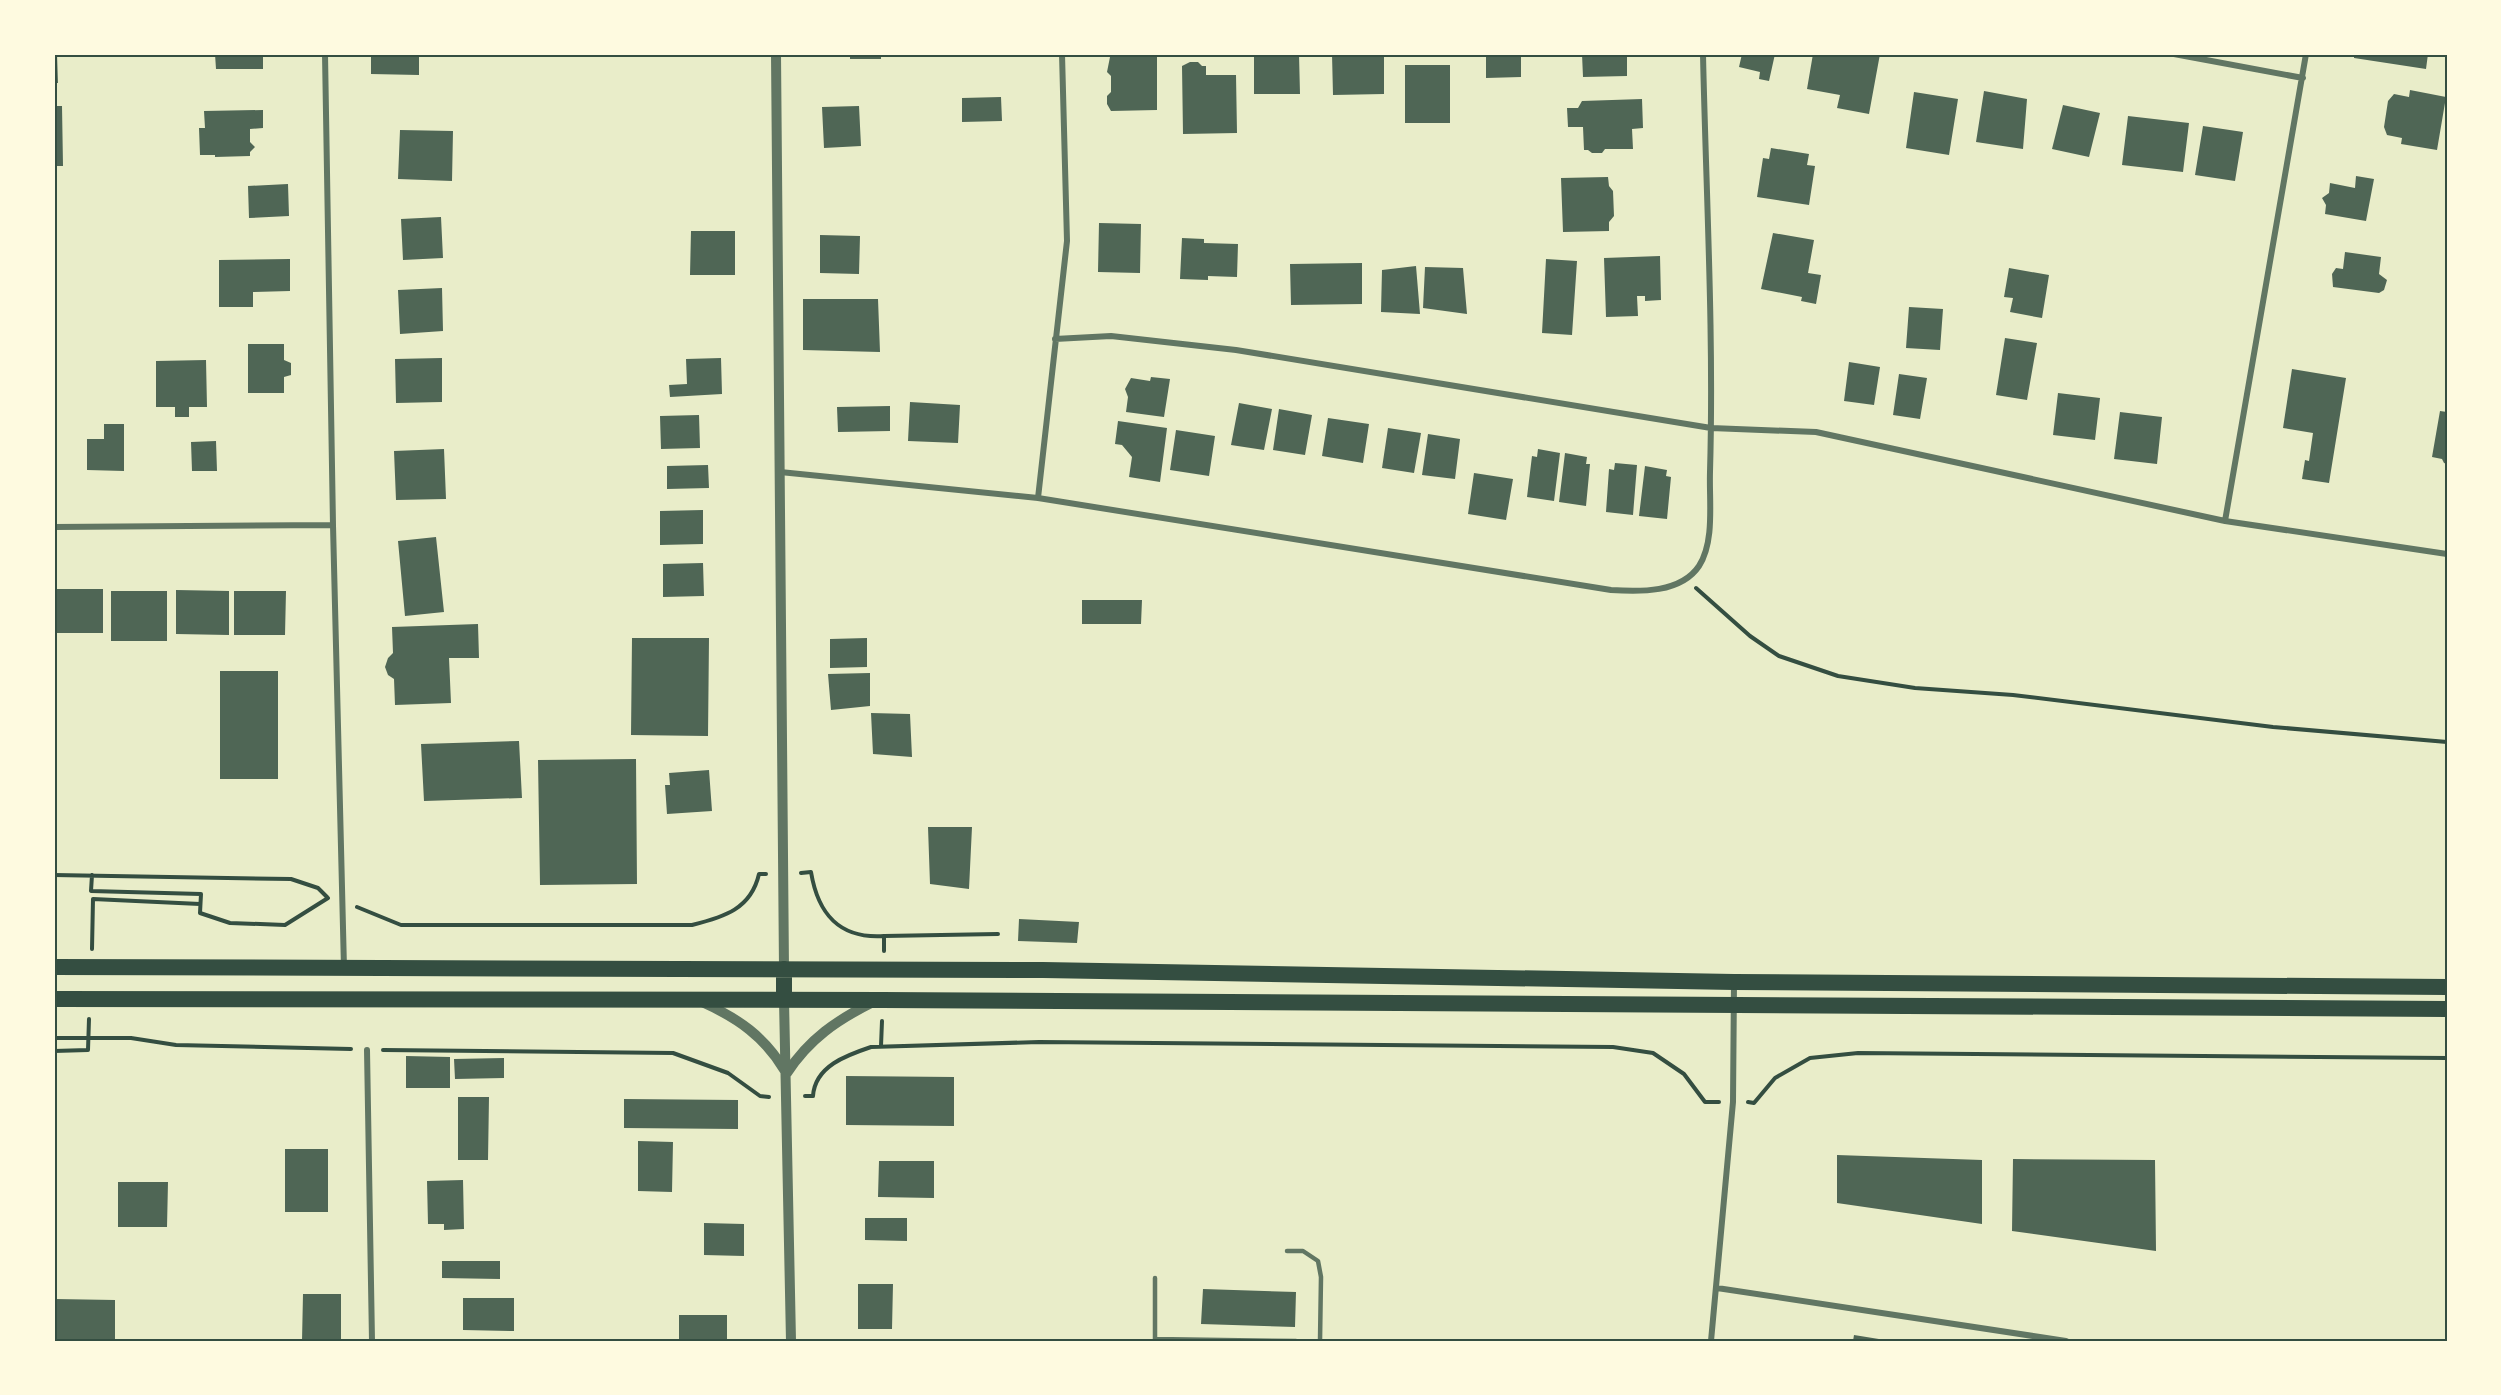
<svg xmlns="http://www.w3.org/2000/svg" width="2501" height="1395" font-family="'Roboto Condensed',sans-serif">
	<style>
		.building { fill: #4f6655 }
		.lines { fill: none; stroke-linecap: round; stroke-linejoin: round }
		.path { stroke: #344e41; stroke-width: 4 }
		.service { stroke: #617663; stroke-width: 4.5 }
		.minor { stroke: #617663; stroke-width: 6 }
		.tertiary { stroke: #617663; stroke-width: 10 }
		.trunk { stroke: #344e41; stroke-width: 16 }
		.neatline { fill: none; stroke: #344e41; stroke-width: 2 }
	</style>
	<rect width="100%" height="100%" fill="#e9edc9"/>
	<path class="building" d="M 54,54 L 57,54 L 58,83 L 54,83 Z
		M 215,54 L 263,54 L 263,69 L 216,69 Z
		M 371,54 L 419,54 L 419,75 L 371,74 Z
		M 850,54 L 881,54 L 881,59 L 850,59 Z
		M 1139,54 L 1157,54 L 1157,110 L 1111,111 L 1107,104 L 1107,96 L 1111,92 L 1111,76 L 1107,72 L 1110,57 L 1139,56 Z
		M 1254,54 L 1299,54 L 1300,94 L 1254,94 Z
		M 1332,54 L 1384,54 L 1384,94 L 1333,95 Z
		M 1486,54 L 1521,54 L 1521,77 L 1486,78 Z
		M 1582,54 L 1627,54 L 1627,76 L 1583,77 Z
		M 1742,54 L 1775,54 L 1769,81 L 1759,79 L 1760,72 L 1739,67 Z
		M 1813,54 L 1880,54 L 1869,114 L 1837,108 L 1840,95 L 1807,89 Z
		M 2354,54 L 2428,54 L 2426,69 L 2354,58 Z
		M 1190,62 L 1198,62 L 1202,66 L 1206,66 L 1206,75 L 1236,75 L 1237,133 L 1183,134 L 1182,66 Z
		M 1405,65 L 1450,65 L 1450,123 L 1405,123 Z
		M 2410,90 L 2446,97 L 2437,150 L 2401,144 L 2402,138 L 2387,135 L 2384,127 L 2388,101 L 2394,94 L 2409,97 Z
		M 1984,91 L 2027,99 L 2023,149 L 1976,142 Z
		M 1914,92 L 1958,99 L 1949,155 L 1906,148 Z
		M 1001,97 L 1002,121 L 962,122 L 962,98 Z
		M 1642,99 L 1643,128 L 1632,129 L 1633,149 L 1605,149 L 1602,153 L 1592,153 L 1588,150 L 1584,150 L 1583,127 L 1568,127 L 1567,108 L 1578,108 L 1582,101 Z
		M 2063,105 L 2100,113 L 2089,157 L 2052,149 Z
		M 54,106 L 62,106 L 63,166 L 54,166 Z
		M 859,106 L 861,146 L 824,148 L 822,107 Z
		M 263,110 L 263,128 L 250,129 L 250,142 L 255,147 L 250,152 L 250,156 L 215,157 L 215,155 L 200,155 L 199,128 L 205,128 L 204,111 Z
		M 2128,116 L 2189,123 L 2183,172 L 2122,165 Z
		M 2203,126 L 2243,132 L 2235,181 L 2195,175 Z
		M 400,130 L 453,131 L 452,181 L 398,179 Z
		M 1771,148 L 1809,154 L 1807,165 L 1815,166 L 1809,205 L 1757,197 L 1763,158 L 1769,159 Z
		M 2356,176 L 2374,179 L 2366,221 L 2325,214 L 2326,205 L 2322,198 L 2329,193 L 2330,183 L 2355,188 Z
		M 1608,177 L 1609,186 L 1613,191 L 1614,216 L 1609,222 L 1609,231 L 1563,232 L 1561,178 Z
		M 288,184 L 289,216 L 249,218 L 248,186 Z
		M 441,217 L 443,258 L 403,260 L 401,219 Z
		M 1099,223 L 1141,224 L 1140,273 L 1098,272 Z
		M 691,231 L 735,231 L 735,275 L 690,275 Z
		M 1773,233 L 1814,240 L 1808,273 L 1821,275 L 1816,304 L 1801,301 L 1802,297 L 1761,289 Z
		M 820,235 L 860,236 L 859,274 L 820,273 Z
		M 1182,238 L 1204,239 L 1204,243 L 1238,244 L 1237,277 L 1208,276 L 1208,280 L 1180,279 Z
		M 2345,252 L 2381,257 L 2379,274 L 2387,280 L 2384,290 L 2379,293 L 2333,287 L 2332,274 L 2336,268 L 2343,269 Z
		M 1660,256 L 1661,300 L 1645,301 L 1645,296 L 1637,296 L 1638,316 L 1606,317 L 1604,258 Z
		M 290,259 L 290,291 L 253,292 L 253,307 L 219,307 L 219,260 Z
		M 1546,259 L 1577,261 L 1572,335 L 1542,333 Z
		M 1362,263 L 1362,304 L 1291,305 L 1290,264 Z
		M 1416,266 L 1420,314 L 1381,312 L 1382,270 Z
		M 1425,267 L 1463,268 L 1467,314 L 1423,308 Z
		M 2009,268 L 2049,275 L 2042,318 L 2010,312 L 2013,298 L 2004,297 Z
		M 442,288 L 443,331 L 400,334 L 398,290 Z
		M 803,299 L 878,299 L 880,352 L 803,350 Z
		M 1909,307 L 1943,309 L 1940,350 L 1906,348 Z
		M 2005,338 L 2037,343 L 2027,400 L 1996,395 Z
		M 248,344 L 284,344 L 284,360 L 291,363 L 291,375 L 284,377 L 284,393 L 248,393 Z
		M 442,358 L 442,402 L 396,403 L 395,359 Z
		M 721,358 L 722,394 L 670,397 L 669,385 L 687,384 L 686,359 Z
		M 206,360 L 207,407 L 189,407 L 189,417 L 175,417 L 175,407 L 156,407 L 156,361 Z
		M 1849,362 L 1880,367 L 1874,405 L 1844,401 Z
		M 2292,369 L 2346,378 L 2329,483 L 2302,479 L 2305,460 L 2309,461 L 2313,433 L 2283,428 Z
		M 1899,374 L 1927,378 L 1920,419 L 1893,415 Z
		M 1151,377 L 1170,379 L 1164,417 L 1126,412 L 1128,397 L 1125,389 L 1131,378 L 1150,381 Z
		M 2058,393 L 2100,398 L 2095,440 L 2053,435 Z
		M 910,402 L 960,405 L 958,443 L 908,441 Z
		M 1239,403 L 1272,409 L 1264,450 L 1231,445 Z
		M 890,406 L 890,431 L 838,432 L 837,407 Z
		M 1279,409 L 1312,415 L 1305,455 L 1273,450 Z
		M 2440,411 L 2447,412 L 2447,464 L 2444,463 L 2442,459 L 2432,457 Z
		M 2120,412 L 2162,417 L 2157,464 L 2114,459 Z
		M 699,415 L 700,448 L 661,449 L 660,416 Z
		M 1328,418 L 1369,424 L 1363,463 L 1322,456 Z
		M 1118,421 L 1167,428 L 1160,482 L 1129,477 L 1132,457 L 1122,445 L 1115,444 Z
		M 104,424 L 124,424 L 124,471 L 87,470 L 87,439 L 104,439 Z
		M 1388,428 L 1421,433 L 1414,473 L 1382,468 Z
		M 1176,430 L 1215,436 L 1209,476 L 1170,470 Z
		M 1428,434 L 1460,439 L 1455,479 L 1422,475 Z
		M 216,441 L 217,471 L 192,471 L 191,442 Z
		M 444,449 L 446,499 L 396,500 L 394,451 Z
		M 1538,449 L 1560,453 L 1554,501 L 1527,497 L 1532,456 L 1537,457 Z
		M 1565,453 L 1587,457 L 1586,464 L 1590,464 L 1586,506 L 1559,502 Z
		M 1615,463 L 1637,465 L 1633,515 L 1606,512 L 1609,469 L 1614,470 Z
		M 708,465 L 709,488 L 667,489 L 667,466 Z
		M 1645,466 L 1667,470 L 1666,476 L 1671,477 L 1667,519 L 1639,516 Z
		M 1474,473 L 1513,479 L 1506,520 L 1468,514 Z
		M 703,510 L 703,544 L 660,545 L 660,511 Z
		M 436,537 L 444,612 L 405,616 L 398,541 Z
		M 703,563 L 704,596 L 663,597 L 663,564 Z
		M 54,589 L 103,589 L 103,633 L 54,633 Z
		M 176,590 L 229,591 L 229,635 L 176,634 Z
		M 111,591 L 167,591 L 167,641 L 111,641 Z
		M 234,591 L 286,591 L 285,635 L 234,635 Z
		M 1082,600 L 1142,600 L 1141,624 L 1082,624 Z
		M 478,624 L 479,658 L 449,658 L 451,703 L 395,705 L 394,679 L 388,675 L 385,667 L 388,658 L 393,653 L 392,627 Z
		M 632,638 L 709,638 L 708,736 L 631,735 Z
		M 867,638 L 867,667 L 830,668 L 830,639 Z
		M 220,671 L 278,671 L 278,779 L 220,779 Z
		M 870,673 L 870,706 L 831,710 L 828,674 Z
		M 871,713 L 910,714 L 912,757 L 873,754 Z
		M 519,741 L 522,798 L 424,801 L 421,744 Z
		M 636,759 L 637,884 L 540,885 L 538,760 Z
		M 709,770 L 712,811 L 667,814 L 665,785 L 670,785 L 669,773 Z
		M 928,827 L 972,827 L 969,889 L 930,884 Z
		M 1019,919 L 1079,922 L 1077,943 L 1018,941 Z
		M 406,1056 L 450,1057 L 450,1088 L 406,1088 Z
		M 504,1058 L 504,1078 L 455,1079 L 454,1059 Z
		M 846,1076 L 954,1077 L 954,1126 L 846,1125 Z
		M 458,1097 L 489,1097 L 488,1160 L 458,1160 Z
		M 624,1099 L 738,1100 L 738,1129 L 624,1128 Z
		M 638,1141 L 673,1142 L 672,1192 L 638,1191 Z
		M 285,1149 L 328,1149 L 328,1212 L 285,1212 Z
		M 1837,1155 L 1982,1160 L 1982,1224 L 1837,1203 Z
		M 2013,1159 L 2155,1160 L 2156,1251 L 2012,1231 Z
		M 879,1161 L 934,1161 L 934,1198 L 878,1197 Z
		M 463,1180 L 464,1229 L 444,1230 L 444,1224 L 428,1224 L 427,1181 Z
		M 118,1182 L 168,1182 L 167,1227 L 118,1227 Z
		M 865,1218 L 907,1218 L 907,1241 L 865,1240 Z
		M 704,1223 L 744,1224 L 744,1256 L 704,1255 Z
		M 442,1261 L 500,1261 L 500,1279 L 442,1278 Z
		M 858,1284 L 893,1284 L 892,1329 L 858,1329 Z
		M 1203,1289 L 1296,1292 L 1295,1327 L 1201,1324 Z
		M 303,1294 L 341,1294 L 341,1341 L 302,1341 Z
		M 463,1298 L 514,1298 L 514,1331 L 463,1330 Z
		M 55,1299 L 115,1300 L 115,1341 L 54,1341 Z
		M 679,1315 L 727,1315 L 727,1341 L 679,1341 Z
		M 1854,1335 L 1885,1340 L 1885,1341 L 1853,1341 Z"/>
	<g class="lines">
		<path class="path" d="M 1696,588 L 1750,636 L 1779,656 L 1838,676 L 1915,688 L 2013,695 L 2273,727 L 2447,742
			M 801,873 L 811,872 C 818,914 839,939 884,936
			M 54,875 L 291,879 L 318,888 L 327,897
			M 92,875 L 91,891 L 201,894 L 200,913 L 230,923 L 285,925 L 328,898
			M 357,907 L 401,925 L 692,925 C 724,917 751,909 759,874 L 766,874
			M 92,949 L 93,899 L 200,904
			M 884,951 L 884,936 L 998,934
			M 54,1038 L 131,1038 L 176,1045 L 351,1049
			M 881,1046 L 882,1021
			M 383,1050 L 673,1053 L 728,1073 L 760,1096 L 769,1097
			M 54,1051 L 88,1050 L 89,1019
			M 805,1096 L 813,1096 C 815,1066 847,1055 871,1047 L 1039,1042 L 1613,1047 L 1653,1053 L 1684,1074 L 1705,1102 L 1719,1102
			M 1748,1102 L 1754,1103 L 1775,1078 L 1810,1058 L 1858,1053 L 2447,1058"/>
		<path class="service" d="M 1287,1251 L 1303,1251 L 1318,1261 L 1321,1277 L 1320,1341
			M 1155,1339 L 1155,1278
			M 1155,1341 L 1155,1339 L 1296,1341"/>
		<path class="minor" d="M 325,54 L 333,525 L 344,968
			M 2174,54 L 2303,78
			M 1055,339 L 1111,336 L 1236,350 L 1711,428 L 1816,432 L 2225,521 L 2447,554
			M 780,472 L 1038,498 L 1611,590 C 1640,592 1681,593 1699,566 C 1715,541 1709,501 1710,472 C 1714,333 1706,193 1703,54
			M 1038,498 L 1067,241 L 1062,54
			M 2225,521 L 2306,54
			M 54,527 L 333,525
			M 367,1050 L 372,1341
			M 1717,1288 L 2066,1341
			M 1711,1341 L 1733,1102 L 1734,983"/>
		<path class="tertiary" d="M 776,54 L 784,969
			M 784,1000 L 791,1341
			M 702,1002 C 738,1018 765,1037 785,1071
			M 787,1073 C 809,1039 837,1020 873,1002"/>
		<path class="trunk" d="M 54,967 L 1043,970 L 1734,982 L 2447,987
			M 784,969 L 784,1000
			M 54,999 L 882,1000 L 2447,1009"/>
	</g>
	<rect width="2501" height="1395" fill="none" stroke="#fefae0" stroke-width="111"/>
	<rect x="56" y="56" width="2390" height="1284" class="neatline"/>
</svg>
